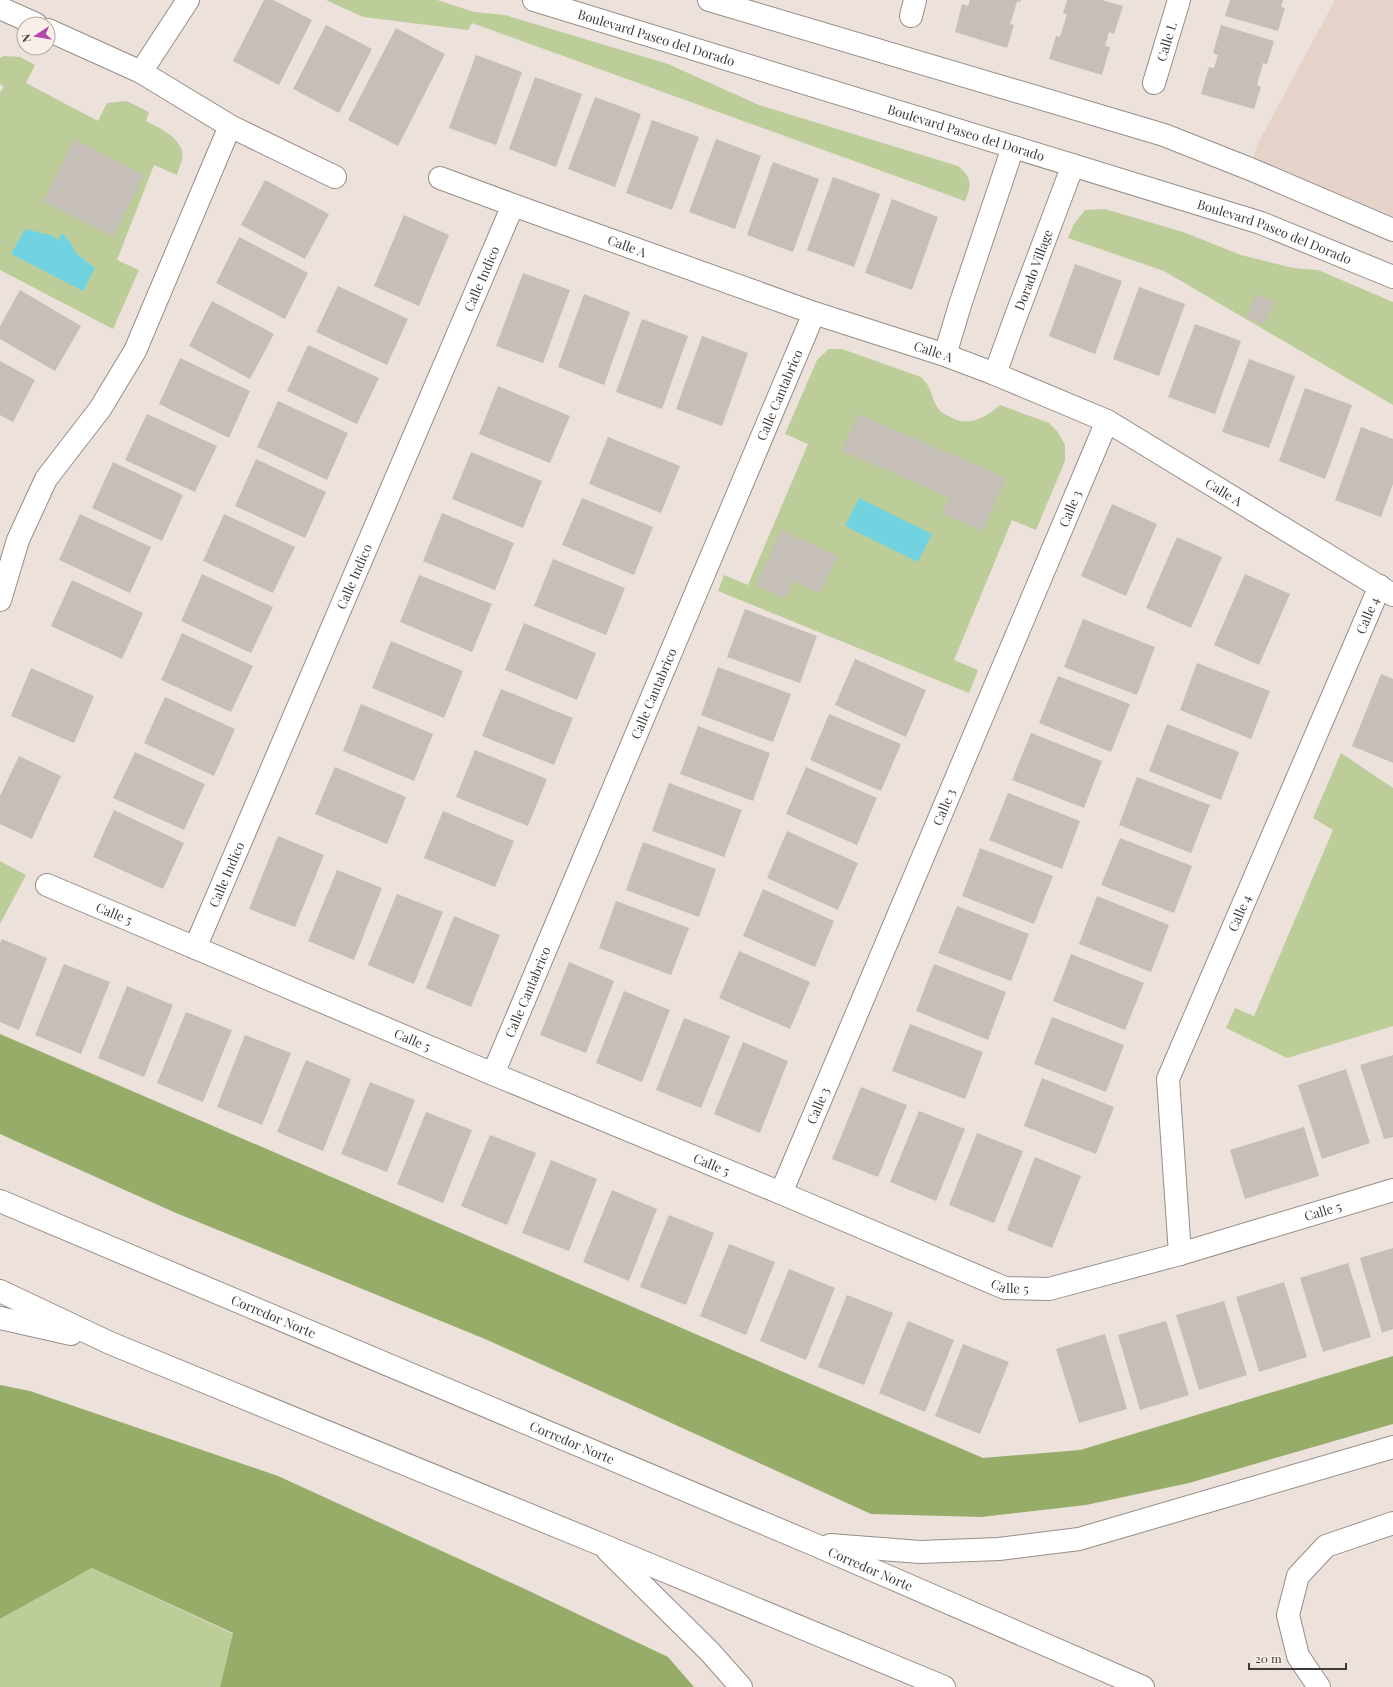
<svg xmlns="http://www.w3.org/2000/svg" width="1393" height="1687" font-family="'Playfair Display',serif">
	<style>
		.built { fill: #e5d3c9 }
		.green { fill: #bccd99 }
		.forest { fill: #97ac68 }
		.water { fill: #71d3e0 }
		.building { fill: #c6bfb7 }
		.lines { fill: none; stroke-linecap: round; stroke-linejoin: round }
		.minor-casing { stroke: #978d88; stroke-width: 24 }
		.highway-casing { stroke: #978d88; stroke-width: 24 }
		.minor { stroke: #fff; stroke-width: 22 }
		.highway { stroke: #fff; stroke-width: 22 }
		.labels { text-anchor: middle; stroke-width: 3; stroke-linejoin: round; paint-order: stroke }
		.street-label { font-size: 13px; fill: #3e3a38; stroke: #f9efe9 }
	</style>
	<rect width="100%" height="100%" fill="#ece1db"/>
	<path class="built" d="M 1335,0 L 1393,0 L 1393,216 L 1250,169 L 1257,145 Z"/>
	<path class="green" d="M 326,0 L 437,0 L 474,12 L 505,15 L 668,64 L 759,105 L 958,166 C 972,177 972,185 965,201 L 472,23 L 468,30 L 363,17 Z
		M 4,56 L 20,57 L 35,65 L 26,83 L 98,121 L 107,103 L 127,101 L 149,112 L 146,121 C 159,128 177,135 182,151 C 184,158 179,168 177,175 L 154,165 L 117,260 L 139,270 L 113,329 L 0,270 L 0,92 L 4,87 L 0,84 L 0,58 Z
		M 1105,209 L 1183,232 L 1241,255 L 1293,268 L 1318,270 L 1393,302 L 1393,405 L 1164,271 L 1068,238 L 1074,224 L 1085,210 Z
		M 829,349 L 842,349 L 921,377 C 933,388 931,401 941,412 C 944,414 949,416 952,418 C 970,427 986,417 1000,405 L 1049,423 L 1058,432 L 1065,445 L 1065,461 L 1036,530 L 1012,520 L 954,660 L 978,670 L 969,693 L 718,591 L 724,575 L 748,585 L 808,444 L 785,434 L 817,360 Z
		M 1341,753 L 1393,788 L 1393,1026 L 1287,1058 L 1226,1028 L 1235,1008 L 1254,1016 L 1333,830 L 1313,818 Z
		M 0,861 L 26,875 L 0,924 Z
		M 92,1568 L 233,1634 L 220,1687 L 0,1687 L 0,1619 Z"/>
	<path class="forest" d="M 0,1034 L 983,1458 L 1080,1450 L 1393,1356 L 1393,1424 L 1189,1483 L 1086,1505 L 981,1517 L 871,1514 L 645,1411 L 485,1339 L 176,1213 L 0,1134 Z
		M 0,1385 L 30,1391 L 278,1476 L 527,1590 L 668,1657 L 694,1687 L 220,1687 L 233,1633 L 92,1568 L 0,1619 Z"/>
	<path class="water" d="M 25,229 L 54,236 L 57,241 L 62,233 L 69,241 L 77,254 L 95,268 L 83,291 L 11,254 Z
		M 859,498 L 932,534 L 918,562 L 845,526 Z"/>
	<path class="building" d="M 264,0 L 273,0 L 312,20 L 279,85 L 233,61 Z
		M 970,0 L 1021,0 L 1020,2 L 1017,1 L 1014,12 L 1010,24 L 1014,25 L 1007,48 L 955,32 L 962,4 L 968,6 Z
		M 1067,0 L 1102,0 L 1123,6 L 1114,34 L 1109,32 L 1105,46 L 1110,47 L 1102,75 L 1049,59 L 1056,36 L 1060,37 L 1067,14 L 1063,14 Z
		M 1230,0 L 1283,0 L 1281,7 L 1285,8 L 1278,31 L 1225,16 Z
		M 326,25 L 372,49 L 339,113 L 293,89 Z
		M 1221,25 L 1274,41 L 1267,64 L 1263,63 L 1257,85 L 1261,87 L 1254,109 L 1201,94 L 1209,67 L 1214,68 L 1218,55 L 1213,53 Z
		M 396,28 L 445,54 L 398,146 L 348,120 Z
		M 476,55 L 522,72 L 496,145 L 449,128 Z
		M 535,77 L 582,94 L 556,167 L 509,149 Z
		M 595,97 L 641,114 L 615,187 L 568,169 Z
		M 652,120 L 699,137 L 672,210 L 626,193 Z
		M 74,139 L 144,175 L 113,237 L 43,201 Z
		M 716,139 L 761,156 L 735,229 L 689,212 Z
		M 773,162 L 819,179 L 793,252 L 747,235 Z
		M 833,177 L 880,194 L 854,267 L 807,250 Z
		M 265,180 L 329,214 L 305,259 L 241,225 Z
		M 892,199 L 938,217 L 912,290 L 865,273 Z
		M 404,215 L 449,235 L 419,306 L 374,286 Z
		M 239,237 L 308,273 L 285,319 L 216,283 Z
		M 1075,264 L 1122,281 L 1095,354 L 1049,336 Z
		M 523,273 L 570,290 L 543,363 L 496,346 Z
		M 338,286 L 408,319 L 387,365 L 316,332 Z
		M 1139,287 L 1185,304 L 1159,376 L 1113,359 Z
		M 20,290 L 81,326 L 55,371 L 0,339 L 0,326 Z
		M 584,294 L 630,312 L 604,385 L 558,367 Z
		M 1256,294 L 1274,301 L 1264,325 L 1246,317 Z
		M 212,301 L 274,334 L 250,379 L 189,346 Z
		M 642,319 L 688,336 L 662,409 L 616,392 Z
		M 1195,324 L 1241,341 L 1215,414 L 1168,397 Z
		M 702,336 L 748,353 L 722,426 L 676,409 Z
		M 308,345 L 379,378 L 357,424 L 287,391 Z
		M 180,358 L 250,391 L 229,438 L 159,404 Z
		M 1249,359 L 1295,376 L 1269,448 L 1222,432 Z
		M 0,361 L 35,380 L 13,422 L 0,415 Z
		M 498,386 L 570,416 L 550,463 L 479,434 Z
		M 1305,388 L 1352,405 L 1325,479 L 1279,461 Z
		M 278,401 L 348,433 L 327,480 L 257,447 Z
		M 147,414 L 217,446 L 195,492 L 125,460 Z
		M 858,414 L 1006,478 L 983,531 L 942,514 L 949,497 L 842,451 Z
		M 1361,427 L 1393,439 L 1393,484 L 1381,517 L 1335,500 Z
		M 608,437 L 680,466 L 661,513 L 589,484 Z
		M 471,452 L 542,481 L 523,528 L 452,499 Z
		M 256,459 L 326,492 L 305,538 L 235,506 Z
		M 113,462 L 183,495 L 162,541 L 92,508 Z
		M 582,498 L 653,527 L 634,575 L 562,545 Z
		M 1112,504 L 1157,524 L 1126,596 L 1081,576 Z
		M 442,513 L 514,543 L 495,590 L 423,561 Z
		M 80,514 L 151,547 L 130,593 L 59,560 Z
		M 224,514 L 295,547 L 273,593 L 203,561 Z
		M 781,530 L 837,556 L 820,593 L 793,581 L 785,599 L 756,585 Z
		M 1177,537 L 1222,557 L 1191,628 L 1146,608 Z
		M 553,559 L 625,588 L 606,635 L 534,606 Z
		M 202,574 L 273,607 L 251,653 L 181,621 Z
		M 1245,574 L 1290,594 L 1259,665 L 1214,645 Z
		M 419,575 L 492,604 L 472,652 L 400,622 Z
		M 72,580 L 143,613 L 122,659 L 51,626 Z
		M 745,609 L 817,636 L 800,683 L 727,657 Z
		M 1083,619 L 1155,647 L 1137,695 L 1064,667 Z
		M 524,623 L 596,653 L 577,700 L 505,670 Z
		M 182,633 L 253,666 L 231,712 L 161,680 Z
		M 391,641 L 463,671 L 444,718 L 372,688 Z
		M 855,659 L 926,690 L 906,737 L 835,705 Z
		M 1197,663 L 1270,691 L 1251,739 L 1180,710 Z
		M 718,667 L 791,694 L 773,742 L 701,715 Z
		M 31,668 L 94,696 L 74,743 L 11,716 Z
		M 1381,674 L 1393,679 L 1393,763 L 1352,746 Z
		M 1058,676 L 1130,704 L 1111,752 L 1039,723 Z
		M 501,689 L 573,718 L 554,765 L 482,736 Z
		M 165,697 L 235,729 L 214,776 L 144,743 Z
		M 361,704 L 433,734 L 414,781 L 343,751 Z
		M 829,714 L 901,744 L 881,791 L 810,760 Z
		M 1167,724 L 1239,752 L 1221,800 L 1149,771 Z
		M 698,726 L 770,753 L 753,801 L 680,774 Z
		M 1031,733 L 1102,761 L 1084,808 L 1012,780 Z
		M 475,750 L 547,779 L 528,826 L 456,797 Z
		M 135,752 L 205,784 L 184,830 L 113,798 Z
		M 19,756 L 61,776 L 32,839 L 0,824 L 0,796 Z
		M 335,767 L 406,797 L 387,844 L 315,814 Z
		M 806,767 L 877,798 L 857,845 L 786,814 Z
		M 1137,777 L 1210,805 L 1191,853 L 1119,825 Z
		M 669,783 L 742,810 L 724,857 L 652,831 Z
		M 1008,793 L 1080,821 L 1062,869 L 989,840 Z
		M 114,810 L 184,843 L 163,889 L 93,857 Z
		M 443,811 L 514,841 L 495,887 L 424,858 Z
		M 787,831 L 858,863 L 838,910 L 767,878 Z
		M 278,836 L 324,855 L 295,927 L 249,909 Z
		M 1120,838 L 1192,866 L 1174,913 L 1101,885 Z
		M 643,842 L 716,869 L 699,917 L 626,890 Z
		M 980,848 L 1053,876 L 1034,924 L 962,896 Z
		M 337,870 L 382,888 L 354,960 L 308,941 Z
		M 763,889 L 834,921 L 815,967 L 743,936 Z
		M 397,894 L 443,912 L 414,984 L 368,965 Z
		M 1097,896 L 1169,925 L 1151,972 L 1079,944 Z
		M 616,901 L 689,928 L 671,975 L 599,948 Z
		M 957,906 L 1029,934 L 1011,981 L 938,953 Z
		M 454,916 L 500,935 L 471,1007 L 426,988 Z
		M 2,939 L 47,958 L 19,1030 L 0,1022 L 0,943 Z
		M 739,951 L 810,982 L 790,1029 L 719,998 Z
		M 1071,954 L 1144,983 L 1125,1030 L 1053,1001 Z
		M 569,962 L 614,981 L 586,1053 L 540,1035 Z
		M 64,964 L 110,982 L 81,1054 L 35,1035 Z
		M 934,964 L 1006,992 L 988,1040 L 916,1011 Z
		M 127,986 L 173,1005 L 144,1077 L 98,1058 Z
		M 624,991 L 670,1010 L 642,1082 L 596,1063 Z
		M 186,1012 L 232,1030 L 203,1102 L 157,1083 Z
		M 1052,1017 L 1124,1045 L 1106,1092 L 1034,1064 Z
		M 684,1018 L 730,1036 L 701,1108 L 656,1090 Z
		M 910,1024 L 983,1052 L 965,1099 L 892,1071 Z
		M 245,1035 L 291,1053 L 262,1125 L 217,1107 Z
		M 743,1042 L 788,1061 L 760,1133 L 714,1114 Z
		M 1393,1055 L 1393,1137 L 1384,1139 L 1360,1065 Z
		M 306,1060 L 351,1079 L 323,1151 L 277,1132 Z
		M 1346,1069 L 1370,1143 L 1322,1159 L 1298,1085 Z
		M 1042,1078 L 1114,1107 L 1096,1154 L 1024,1126 Z
		M 370,1082 L 415,1100 L 387,1172 L 341,1154 Z
		M 861,1087 L 907,1105 L 878,1177 L 832,1159 Z
		M 919,1111 L 965,1129 L 936,1201 L 890,1182 Z
		M 426,1112 L 472,1130 L 443,1203 L 397,1184 Z
		M 1304,1127 L 1319,1176 L 1245,1199 L 1230,1150 Z
		M 977,1133 L 1023,1151 L 994,1223 L 949,1205 Z
		M 490,1135 L 536,1153 L 507,1225 L 461,1206 Z
		M 1035,1157 L 1081,1176 L 1052,1248 L 1007,1230 Z
		M 551,1160 L 597,1179 L 569,1251 L 522,1233 Z
		M 612,1190 L 657,1209 L 629,1281 L 583,1262 Z
		M 669,1215 L 714,1233 L 686,1305 L 640,1287 Z
		M 729,1244 L 775,1262 L 746,1335 L 700,1316 Z
		M 1393,1248 L 1393,1329 L 1382,1333 L 1360,1258 Z
		M 1348,1263 L 1371,1337 L 1323,1352 L 1300,1278 Z
		M 789,1269 L 835,1288 L 806,1360 L 760,1341 Z
		M 1284,1282 L 1307,1357 L 1259,1372 L 1236,1297 Z
		M 847,1295 L 893,1313 L 864,1385 L 818,1367 Z
		M 1224,1301 L 1247,1375 L 1199,1390 L 1176,1315 Z
		M 908,1321 L 954,1340 L 925,1412 L 879,1393 Z
		M 1166,1321 L 1189,1395 L 1140,1410 L 1118,1335 Z
		M 1105,1334 L 1127,1409 L 1079,1423 L 1056,1349 Z
		M 963,1344 L 1009,1362 L 980,1434 L 935,1416 Z"/>
	<g class="lines">
		<g class="minor-casing">
			<g id="minor">
				<path id="s1" d="M 534,0 L 1261,223 L 1393,277"/>
				<path d="M 709,0 L 1164,135 L 1250,169 L 1393,230"/>
				<path d="M 0,8 L 36,24"/>
				<path d="M 911,16 L 915,0"/>
				<path d="M 48,30 L 141,72 L 230,126 L 335,177"/>
				<path d="M 141,72 L 188,0"/>
				<path id="s2" d="M 1154,83 L 1179,0"/>
				<path id="s3" d="M 440,178 L 513,205 L 814,313 L 945,355 L 995,374 L 1107,421 L 1393,595"/>
				<path d="M 945,355 L 960,305 L 1013,147"/>
				<path id="s4" d="M 995,374 L 1013,324 L 1073,165"/>
				<path d="M 0,600 L 18,540 L 46,479 L 100,409 L 135,351 L 230,126"/>
				<path id="s5" d="M 47,885 L 493,1074 L 781,1193 L 1005,1288 L 1049,1289 L 1180,1254 L 1393,1190"/>
				<path id="s6" d="M 195,948 L 513,205"/>
				<path id="s7" d="M 493,1074 L 814,313"/>
				<path id="s8" d="M 781,1193 L 1107,421"/>
				<path id="s9" d="M 1180,1254 L 1168,1079 L 1380,586"/>
			</g>
		</g>
		<g class="highway-casing">
			<g id="highway">
				<path id="s10" d="M 0,1201 L 813,1544 L 1143,1687"/>
				<path d="M 0,1291 L 110,1343 L 600,1544 L 944,1687"/>
				<path d="M 0,1318 L 71,1334"/>
				<path d="M 830,1545 L 920,1552 L 999,1549 L 1079,1539 L 1393,1447"/>
				<path d="M 608,1551 L 710,1652 L 741,1687"/>
				<path d="M 1319,1687 L 1298,1656 L 1288,1615 L 1298,1576 L 1326,1546 L 1393,1523"/>
			</g>
		</g>
		<use href="#minor" class="minor"/>
		<use href="#highway" class="highway"/>
	</g>
	<g class="labels">
		<g class="street-label">
			<text dy="5" stroke="none"><textPath href="#s1" startOffset="128">Boulevard Paseo del Dorado</textPath></text>
			<text dy="5" stroke="none"><textPath href="#s2" startOffset="43">Calle L</textPath></text>
			<text dy="5" stroke="none"><textPath href="#s1" startOffset="452">Boulevard Paseo del Dorado</textPath></text>
			<text dy="5" stroke="none"><textPath href="#s1" startOffset="776">Boulevard Paseo del Dorado</textPath></text>
			<text dy="5" stroke="none"><textPath href="#s3" startOffset="199">Calle A</textPath></text>
			<text dy="5" stroke="none"><textPath href="#s4" startOffset="111">Dorado Village</textPath></text>
			<text dy="5" stroke="none"><textPath href="#s6" startOffset="728">Calle Indico</textPath></text>
			<text dy="5" stroke="none"><textPath href="#s3" startOffset="523">Calle A</textPath></text>
			<text dy="5" stroke="none"><textPath href="#s7" startOffset="737">Calle Cantabrico</textPath></text>
			<text dy="5" stroke="none"><textPath href="#s3" startOffset="847">Calle A</textPath></text>
			<text dy="5" stroke="none"><textPath href="#s8" startOffset="743">Calle 3</textPath></text>
			<text dy="5" stroke="none"><textPath href="#s6" startOffset="404">Calle Indico</textPath></text>
			<text dy="5" stroke="none"><textPath href="#s9" startOffset="680">Calle 4</textPath></text>
			<text dy="5" stroke="none"><textPath href="#s7" startOffset="413">Calle Cantabrico</textPath></text>
			<text dy="5" stroke="none"><textPath href="#s8" startOffset="419">Calle 3</textPath></text>
			<text dy="5" stroke="none"><textPath href="#s6" startOffset="80">Calle Indico</textPath></text>
			<text dy="5" stroke="none"><textPath href="#s5" startOffset="73">Calle 5</textPath></text>
			<text dy="5" stroke="none"><textPath href="#s9" startOffset="356">Calle 4</textPath></text>
			<text dy="5" stroke="none"><textPath href="#s7" startOffset="89">Calle Cantabrico</textPath></text>
			<text dy="5" stroke="none"><textPath href="#s5" startOffset="397">Calle 5</textPath></text>
			<text dy="5" stroke="none"><textPath href="#s8" startOffset="95">Calle 3</textPath></text>
			<text dy="5" stroke="none"><textPath href="#s5" startOffset="721">Calle 5</textPath></text>
			<text dy="5" stroke="none"><textPath href="#s5" startOffset="1368">Calle 5</textPath></text>
			<text dy="5" stroke="none"><textPath href="#s5" startOffset="1044">Calle 5</textPath></text>
			<text dy="5" stroke="none"><textPath href="#s10" startOffset="297">Corredor Norte</textPath></text>
			<text dy="5" stroke="none"><textPath href="#s10" startOffset="621">Corredor Norte</textPath></text>
			<text dy="5" stroke="none"><textPath href="#s10" startOffset="945">Corredor Norte</textPath></text>
		</g>
	</g>
	<g transform="translate(36 36) rotate(258)"><circle r="19" fill="#f9efe9" stroke="#aea7a2"/>
	<path d="M0-3L7 15L0 10L-7 15Z" fill="#b248a9"/>
	<text y="-6" font-size="11" font-weight="bold" text-anchor="middle" fill="#3e3a38">N</text>
	</g>
	<path d="M1249 1663v6h97v-6" fill="none" stroke="#3e3a38" stroke-width="2"/>
	<text x="1255" y="1663" font-size="12" fill="#3e3a38" stroke="#f9efe9" stroke-width="3" paint-order="stroke">20 m</text>
</svg>
